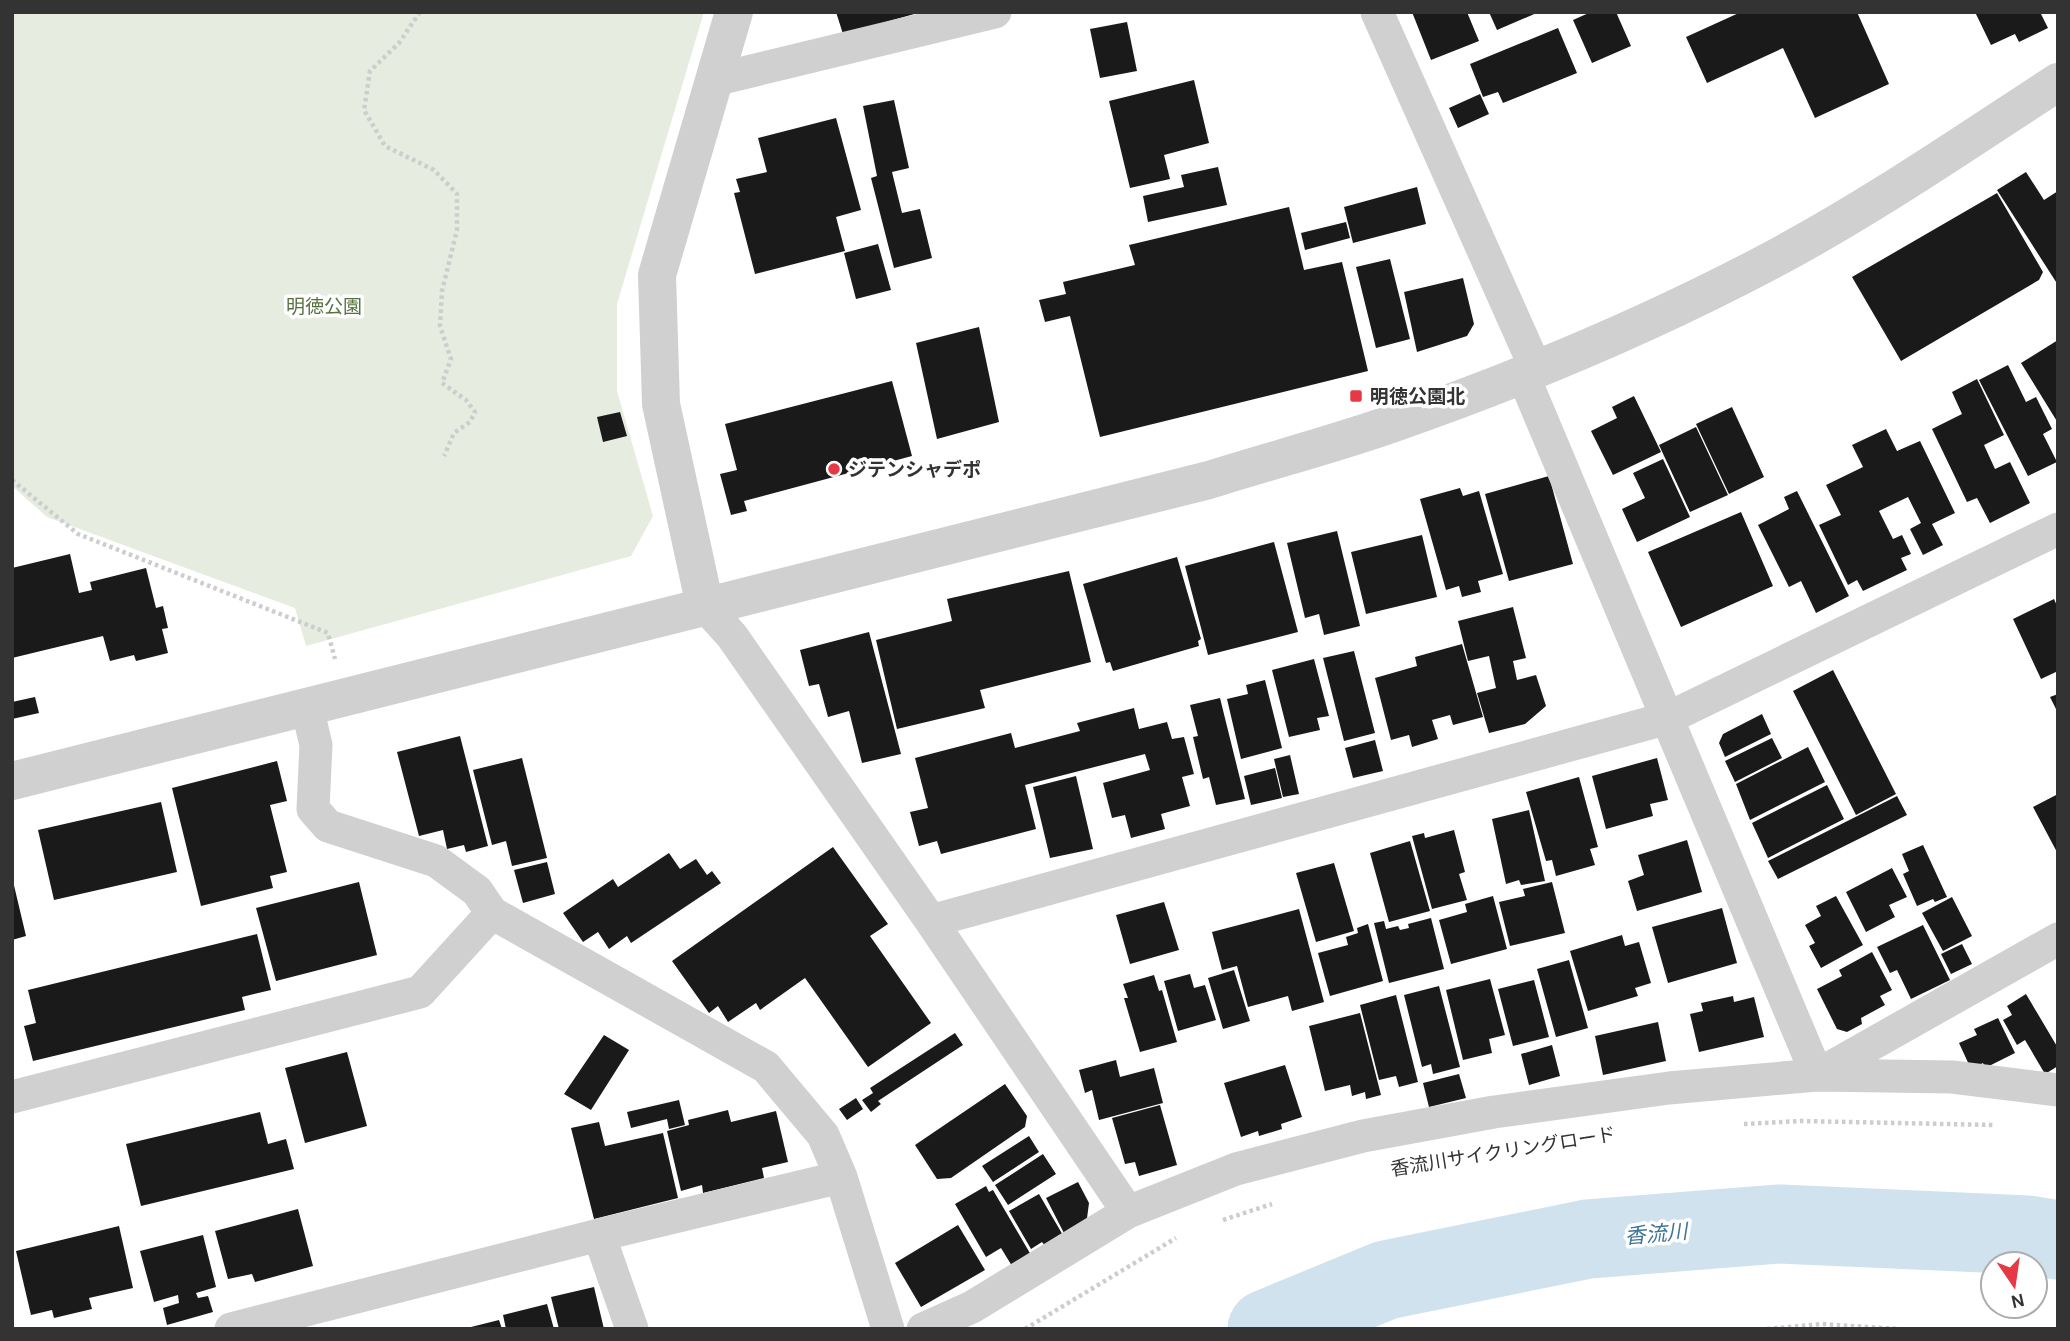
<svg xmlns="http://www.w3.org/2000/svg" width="2070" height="1341" font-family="Karla,'Noto Sans JP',sans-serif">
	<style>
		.green { fill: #e6ecdf }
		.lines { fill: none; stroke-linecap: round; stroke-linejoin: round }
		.river { stroke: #cfe2ee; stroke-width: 79 }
		.building { fill: #1a1a1a }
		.path { stroke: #cdcdcd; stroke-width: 4.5; stroke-dasharray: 3.5 3.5; stroke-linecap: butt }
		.minor { stroke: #d0d0d0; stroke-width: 33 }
		.tertiary { stroke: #d0d0d0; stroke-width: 38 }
		.poi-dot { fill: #e63946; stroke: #fff; stroke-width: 2.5 }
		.labels { text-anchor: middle; stroke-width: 7; stroke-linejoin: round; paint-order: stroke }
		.park-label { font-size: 19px; fill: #56703f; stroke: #fff }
		.poi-label { font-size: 19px; font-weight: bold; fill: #333; stroke: #fff; text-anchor: start }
		.street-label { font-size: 19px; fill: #333; stroke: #fff }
		.water-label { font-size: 21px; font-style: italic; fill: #3f7597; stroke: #fff }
	</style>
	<rect width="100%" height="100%" fill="#fff"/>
	<path class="green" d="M 12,12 L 704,12 L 617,304 L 617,391 L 653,516 L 631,556 L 306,646 L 295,608 L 47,517 L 12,486 Z"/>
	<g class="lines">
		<path class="river" d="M 1267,1329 L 1386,1280 L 1588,1239 L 1780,1224 L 2028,1235 L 2058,1240"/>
	</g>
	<path class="building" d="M 836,12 L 918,12 L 918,13 L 843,34 Z
		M 1412,12 L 1467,12 L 1479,41 L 1431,60 Z
		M 1489,12 L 1539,12 L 1497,30 Z
		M 1591,12 L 1616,12 L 1631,46 L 1592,63 L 1573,20 Z
		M 1741,12 L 1857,12 L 1889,84 L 1815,118 L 1783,48 L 1707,83 L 1686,37 Z
		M 1975,12 L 2040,12 L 2048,28 L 2019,42 L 2015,34 L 1991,45 Z
		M 1127,22 L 1137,71 L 1100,78 L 1090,29 Z
		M 1558,28 L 1577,73 L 1503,103 L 1498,92 L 1483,97 L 1470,64 Z
		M 1194,80 L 1209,143 L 1164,155 L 1170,179 L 1130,188 L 1109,101 Z
		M 1480,94 L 1489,114 L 1458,128 L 1449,108 Z
		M 894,100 L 909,168 L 892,172 L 902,213 L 920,209 L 932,258 L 894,268 L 871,178 L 877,176 L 863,106 Z
		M 836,118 L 861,210 L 836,217 L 845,251 L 755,274 L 734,193 L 740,192 L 736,179 L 767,172 L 758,138 Z
		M 1218,167 L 1227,205 L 1148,222 L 1143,196 L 1184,187 L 1181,175 Z
		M 2026,172 L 2044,200 L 2058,191 L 2058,285 L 1997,190 Z
		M 1417,187 L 1426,224 L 1353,243 L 1344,207 Z
		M 1997,193 L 2043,272 L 2039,280 L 1901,361 L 1852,277 Z
		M 1289,207 L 1304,270 L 1342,262 L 1368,371 L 1100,437 L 1070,316 L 1045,322 L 1039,300 L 1066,294 L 1063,282 L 1135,265 L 1129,245 Z
		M 1346,222 L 1350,238 L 1305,250 L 1301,233 Z
		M 878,244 L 891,290 L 856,299 L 844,253 Z
		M 1390,259 L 1410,339 L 1376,348 L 1356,267 Z
		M 1463,278 L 1474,324 L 1467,336 L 1417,352 L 1404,292 Z
		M 979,327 L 999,422 L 937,439 L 916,343 Z
		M 2058,340 L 2058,423 L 2021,363 Z
		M 2008,365 L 2026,402 L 2036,397 L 2052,429 L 2043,434 L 2057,462 L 2028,476 L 1979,380 Z
		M 1977,379 L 2004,435 L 1984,445 L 1995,469 L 2010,462 L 2030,503 L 1990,523 L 1977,498 L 1967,502 L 1932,429 L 1962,414 L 1952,392 Z
		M 892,381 L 912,456 L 744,501 L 747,511 L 731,515 L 720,474 L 737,470 L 725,424 Z
		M 1634,396 L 1661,452 L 1613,475 L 1591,431 L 1617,418 L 1612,407 Z
		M 1732,407 L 1764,477 L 1729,494 L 1696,424 Z
		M 620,412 L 627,436 L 603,442 L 597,417 Z
		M 1696,427 L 1728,495 L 1690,512 L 1659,445 Z
		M 1886,429 L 1897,451 L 1920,441 L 1955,513 L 1932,524 L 1943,545 L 1923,555 L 1910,529 L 1921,523 L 1908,497 L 1879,511 L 1893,539 L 1902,535 L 1911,554 L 1901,558 L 1907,570 L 1863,591 L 1857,580 L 1848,585 L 1819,525 L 1841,515 L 1826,485 L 1863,467 L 1852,445 Z
		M 1663,459 L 1690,517 L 1637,542 L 1622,509 L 1645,498 L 1633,473 Z
		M 1549,476 L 1573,564 L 1509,581 L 1485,494 Z
		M 1460,488 L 1463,496 L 1479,491 L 1503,574 L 1478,581 L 1481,592 L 1462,597 L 1459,586 L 1446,590 L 1420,499 Z
		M 1797,491 L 1849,596 L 1816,613 L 1801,581 L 1789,587 L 1758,525 L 1789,509 L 1784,497 Z
		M 1741,512 L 1773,586 L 1681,627 L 1648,552 Z
		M 1337,531 L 1360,626 L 1324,635 L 1319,614 L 1305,618 L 1287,543 Z
		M 1422,535 L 1437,597 L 1366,614 L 1351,552 Z
		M 1274,542 L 1298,632 L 1208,655 L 1185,566 Z
		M 70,554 L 79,593 L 92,590 L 90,582 L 146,568 L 156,608 L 163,606 L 168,628 L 162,629 L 168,653 L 136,661 L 134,655 L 110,661 L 103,636 L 12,658 L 12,568 Z
		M 1177,557 L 1201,639 L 1198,641 L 1199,646 L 1113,671 L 1110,662 L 1106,663 L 1083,584 Z
		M 1069,571 L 1091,662 L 980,690 L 985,708 L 897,729 L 876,640 L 952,621 L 947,599 Z
		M 2054,599 L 2058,608 L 2058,671 L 2041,679 L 2013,619 Z
		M 1513,607 L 1526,658 L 1513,661 L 1517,680 L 1536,675 L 1546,706 L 1525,724 L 1489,733 L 1477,693 L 1496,688 L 1489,656 L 1468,661 L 1458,621 Z
		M 869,632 L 901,754 L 862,763 L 849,711 L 828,717 L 819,684 L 809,686 L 800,650 Z
		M 1462,644 L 1483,717 L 1453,725 L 1450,715 L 1432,720 L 1438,739 L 1412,747 L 1409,735 L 1391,740 L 1375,678 L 1417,666 L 1415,657 Z
		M 1354,651 L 1375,733 L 1344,741 L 1323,658 Z
		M 1314,659 L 1329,716 L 1317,718 L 1320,730 L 1289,737 L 1272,670 Z
		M 1833,670 L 1896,794 L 1856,815 L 1793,691 Z
		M 1265,680 L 1282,748 L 1241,759 L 1227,699 L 1248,694 L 1246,685 Z
		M 2058,694 L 2058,713 L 2050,697 Z
		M 35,697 L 39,713 L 12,719 L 12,702 Z
		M 1220,698 L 1245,799 L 1216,805 L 1209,777 L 1203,779 L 1193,737 L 1198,736 L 1190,705 Z
		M 1134,708 L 1139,729 L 1167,722 L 1172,739 L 1184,737 L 1194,774 L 1182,777 L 1190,806 L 1161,814 L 1165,829 L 1131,838 L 1125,815 L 1112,818 L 1103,783 L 1150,770 L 1145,754 L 1025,785 L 1036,829 L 941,854 L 937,841 L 919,846 L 910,812 L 928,808 L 915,758 L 1011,733 L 1015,748 L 1080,731 L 1077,723 Z
		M 1762,714 L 1771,734 L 1725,757 L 1719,743 L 1723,734 Z
		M 460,736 L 488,846 L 466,852 L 464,845 L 447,849 L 443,830 L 419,836 L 397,752 Z
		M 1772,738 L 1782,758 L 1735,782 L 1725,761 Z
		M 1375,740 L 1383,771 L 1353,778 L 1345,748 Z
		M 1808,747 L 1825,782 L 1750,820 L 1736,784 Z
		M 1290,755 L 1299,794 L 1283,797 L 1274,759 Z
		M 522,758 L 547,858 L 512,866 L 506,841 L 492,845 L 473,770 Z
		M 1657,758 L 1668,800 L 1650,804 L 1653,816 L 1606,829 L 1592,776 Z
		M 277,761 L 287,801 L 270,805 L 287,872 L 270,876 L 273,888 L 201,906 L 172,788 Z
		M 1275,768 L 1282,798 L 1251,805 L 1244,776 Z
		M 1076,776 L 1093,849 L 1050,858 L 1033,787 Z
		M 1579,777 L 1598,847 L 1590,849 L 1595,865 L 1556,876 L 1552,860 L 1546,861 L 1526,792 Z
		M 1827,785 L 1844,819 L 1768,858 L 1752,823 Z
		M 2058,794 L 2058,854 L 2033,807 Z
		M 1897,796 L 1907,815 L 1778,879 L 1768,861 Z
		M 161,802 L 177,872 L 54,900 L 38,830 Z
		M 1529,810 L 1545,881 L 1521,885 L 1519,880 L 1506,884 L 1492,819 Z
		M 1454,830 L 1465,872 L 1459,874 L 1467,900 L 1432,909 L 1412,836 L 1424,833 L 1425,838 Z
		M 1687,840 L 1702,892 L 1637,911 L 1628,881 L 1644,875 L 1638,855 Z
		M 1410,841 L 1430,911 L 1389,922 L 1370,853 Z
		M 1923,845 L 1947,897 L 1935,902 L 1933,899 L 1917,906 L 1903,874 L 1909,871 L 1902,854 Z
		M 833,847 L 888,924 L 870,936 L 931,1023 L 868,1067 L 805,978 L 760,1010 L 756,1003 L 728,1022 L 718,1006 L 709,1013 L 672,961 Z
		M 669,853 L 680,869 L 696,859 L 707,875 L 712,871 L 721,883 L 631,943 L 627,936 L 609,949 L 598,932 L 583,942 L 563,913 L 613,879 L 618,887 Z
		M 547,862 L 555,894 L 523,903 L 514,870 Z
		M 1334,863 L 1354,931 L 1316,942 L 1296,873 Z
		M 1892,868 L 1907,897 L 1889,905 L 1895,917 L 1866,932 L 1846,892 Z
		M 12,877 L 26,936 L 12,940 Z
		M 359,882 L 377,955 L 276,981 L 256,908 Z
		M 1552,882 L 1565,933 L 1510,946 L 1499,902 L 1525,896 L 1523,889 Z
		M 1493,896 L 1507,949 L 1451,964 L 1439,920 L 1467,912 L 1465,904 Z
		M 1836,896 L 1863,945 L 1821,968 L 1809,946 L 1815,943 L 1805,925 L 1821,916 L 1816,906 Z
		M 1952,897 L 1972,936 L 1943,951 L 1922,913 Z
		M 1164,902 L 1179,950 L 1130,964 L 1116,915 Z
		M 1722,908 L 1737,963 L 1668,983 L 1652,927 Z
		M 1299,909 L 1324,1002 L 1292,1011 L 1288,996 L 1248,1007 L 1237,966 L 1222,970 L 1212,932 Z
		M 1431,918 L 1444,969 L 1389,983 L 1374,923 L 1384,921 L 1386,929 L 1398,926 L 1400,930 L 1409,928 L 1408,924 Z
		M 1368,924 L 1383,981 L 1330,996 L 1318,953 L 1348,945 L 1346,937 L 1358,933 L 1357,928 Z
		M 1923,925 L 1950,980 L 1911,999 L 1897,970 L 1890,973 L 1877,947 Z
		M 257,934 L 271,990 L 242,997 L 245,1010 L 33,1061 L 24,1026 L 36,1023 L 28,990 Z
		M 1622,935 L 1625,946 L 1639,942 L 1651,983 L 1635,988 L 1638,996 L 1588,1011 L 1570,951 Z
		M 1962,944 L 1972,964 L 1951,974 L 1941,954 Z
		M 1872,952 L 1892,990 L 1880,996 L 1885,1005 L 1861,1018 L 1862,1024 L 1847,1032 L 1837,1029 L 1817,989 L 1842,976 L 1839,970 Z
		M 1569,960 L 1588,1028 L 1556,1037 L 1537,969 Z
		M 1234,970 L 1250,1021 L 1223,1029 L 1208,978 Z
		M 1190,974 L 1194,988 L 1205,985 L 1216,1020 L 1178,1031 L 1164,981 Z
		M 1154,975 L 1159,991 L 1162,990 L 1177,1042 L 1140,1052 L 1124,998 L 1128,998 L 1123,984 Z
		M 1490,979 L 1505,1035 L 1489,1039 L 1492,1053 L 1463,1060 L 1446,990 Z
		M 1534,980 L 1549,1037 L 1513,1046 L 1498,989 Z
		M 1439,986 L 1460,1067 L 1433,1074 L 1431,1064 L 1422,1067 L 1404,995 Z
		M 2026,994 L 2058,1048 L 2058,1066 L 2045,1074 L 2025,1040 L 2017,1045 L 2003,1020 L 2012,1015 L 2007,1006 Z
		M 1396,995 L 1418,1082 L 1399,1087 L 1396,1076 L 1379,1080 L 1360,1005 Z
		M 1733,996 L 1734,1002 L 1754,997 L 1764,1037 L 1699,1052 L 1690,1014 L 1703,1011 L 1701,1003 Z
		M 1360,1013 L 1381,1095 L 1366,1099 L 1365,1092 L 1352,1096 L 1350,1085 L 1325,1091 L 1309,1026 Z
		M 1998,1018 L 2015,1053 L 1985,1068 L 1983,1063 L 1971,1069 L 1959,1043 L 1977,1035 L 1974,1029 Z
		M 1658,1022 L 1666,1061 L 1603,1075 L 1595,1036 Z
		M 955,1033 L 963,1045 L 878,1101 L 881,1104 L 871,1112 L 862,1100 L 873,1093 L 870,1088 Z
		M 604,1035 L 629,1050 L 591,1110 L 564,1094 Z
		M 1552,1045 L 1560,1076 L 1529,1085 L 1521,1054 Z
		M 347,1052 L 367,1126 L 305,1143 L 285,1068 Z
		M 1116,1060 L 1120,1077 L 1154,1068 L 1163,1103 L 1099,1120 L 1092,1090 L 1085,1093 L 1079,1070 Z
		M 1285,1065 L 1302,1117 L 1281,1124 L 1282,1129 L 1259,1136 L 1258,1131 L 1241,1137 L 1224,1083 Z
		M 1459,1074 L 1466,1098 L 1429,1107 L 1423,1083 Z
		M 1005,1084 L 1027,1116 L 1025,1127 L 951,1178 L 937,1179 L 915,1145 Z
		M 856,1098 L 863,1109 L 847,1120 L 839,1109 Z
		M 679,1100 L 685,1125 L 669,1129 L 667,1119 L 631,1128 L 627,1112 Z
		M 1160,1105 L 1177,1165 L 1139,1176 L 1135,1162 L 1125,1164 L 1112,1118 Z
		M 728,1110 L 731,1122 L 776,1111 L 788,1162 L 762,1168 L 764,1178 L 703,1193 L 702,1185 L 681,1191 L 667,1131 L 689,1125 L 688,1120 Z
		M 260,1112 L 268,1144 L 286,1139 L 294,1169 L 141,1206 L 126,1144 Z
		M 599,1122 L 605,1146 L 663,1133 L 678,1198 L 594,1219 L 571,1128 Z
		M 1029,1136 L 1039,1152 L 993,1182 L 982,1166 Z
		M 1043,1154 L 1056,1174 L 1008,1205 L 995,1185 Z
		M 1078,1182 L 1089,1203 L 1086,1226 L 1066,1237 L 1046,1198 Z
		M 986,1186 L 989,1192 L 993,1190 L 1031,1255 L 1012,1266 L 1001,1248 L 986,1257 L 955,1204 Z
		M 1039,1194 L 1064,1237 L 1046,1247 L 1042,1242 L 1031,1249 L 1009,1211 Z
		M 298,1209 L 313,1266 L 255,1282 L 252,1274 L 228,1279 L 215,1231 Z
		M 958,1225 L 985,1270 L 921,1307 L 895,1263 Z
		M 119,1226 L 133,1288 L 89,1298 L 92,1309 L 54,1318 L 52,1310 L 31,1315 L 16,1251 Z
		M 203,1235 L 216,1287 L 196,1293 L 198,1298 L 208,1296 L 213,1312 L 167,1325 L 163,1308 L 179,1303 L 178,1295 L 154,1302 L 140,1251 Z
		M 594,1287 L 604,1329 L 559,1329 L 551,1297 Z
		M 547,1304 L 554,1329 L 506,1329 L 503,1315 Z
		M 499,1320 L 502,1329 L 467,1329 L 467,1328 Z"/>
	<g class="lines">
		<path class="path" d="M 420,12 L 399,43 L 370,71 L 364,110 L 385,146 L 434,170 L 457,194 L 457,230 L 442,291 L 440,326 L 451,359 L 442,383 L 466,400 L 475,412 L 470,422 L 454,433 L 444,456
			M 12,480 L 78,534 L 328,633 L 335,659
			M 1744,1124 L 1800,1121 L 1994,1125
			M 1223,1220 L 1272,1204
			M 1025,1329 L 1176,1238
			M 1767,1329 L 1821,1324 L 1899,1329"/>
		<path class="minor" d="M 1377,12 L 1536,369
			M 714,80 L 995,12
			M 1523,375 L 1817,1075
			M 705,606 L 732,636 L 931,921 L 1128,1212 L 972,1307 L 923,1329
			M 931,921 L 1668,718 L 2058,529
			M 1819,1074 L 2058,939
			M 12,1097 L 420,992 L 492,913
			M 841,1177 L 888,1329
			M 1128,1212 L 1236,1169 L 1363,1136 L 1494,1112 L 1669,1088 L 1817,1075 L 1952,1077 L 2058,1090
			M 599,1235 L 632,1329
			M 231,1329 L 599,1235 L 841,1177 L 823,1135 L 766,1067 L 492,913 L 477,891 L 436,861 L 328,826 L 313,809 L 316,745 L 307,707"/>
		<path class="tertiary" d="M 705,606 L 661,404 L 657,275 L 734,12
			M 12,781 L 1209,480 C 1269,461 1331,445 1391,424 C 1520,379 1649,325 1770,261 C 1870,208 1963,144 2058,82"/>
	</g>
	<g class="poi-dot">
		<rect x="1349" y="389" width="14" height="14" rx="3.5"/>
		<circle cx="834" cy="469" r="7"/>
	</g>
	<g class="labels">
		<g class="park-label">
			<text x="324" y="313">明徳公園</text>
		</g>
		<g class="poi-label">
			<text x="1370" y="403">明徳公園北</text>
			<text x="848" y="476">ジテンシャデポ</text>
		</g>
		<g class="street-label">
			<text transform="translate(1503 1151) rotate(-9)" y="7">香流川サイクリングロード</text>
		</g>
		<g class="water-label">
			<text transform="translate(1656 1234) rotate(-5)" y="7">香流川</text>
		</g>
	</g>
	<rect width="2070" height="1341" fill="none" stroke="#333333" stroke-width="28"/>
	<g transform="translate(2014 1285) rotate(167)"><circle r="33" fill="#ffffff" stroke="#adadad" stroke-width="2"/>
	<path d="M0-5L12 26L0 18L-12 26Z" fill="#e63946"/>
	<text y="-10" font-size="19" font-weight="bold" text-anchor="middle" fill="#333333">N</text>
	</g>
</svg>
